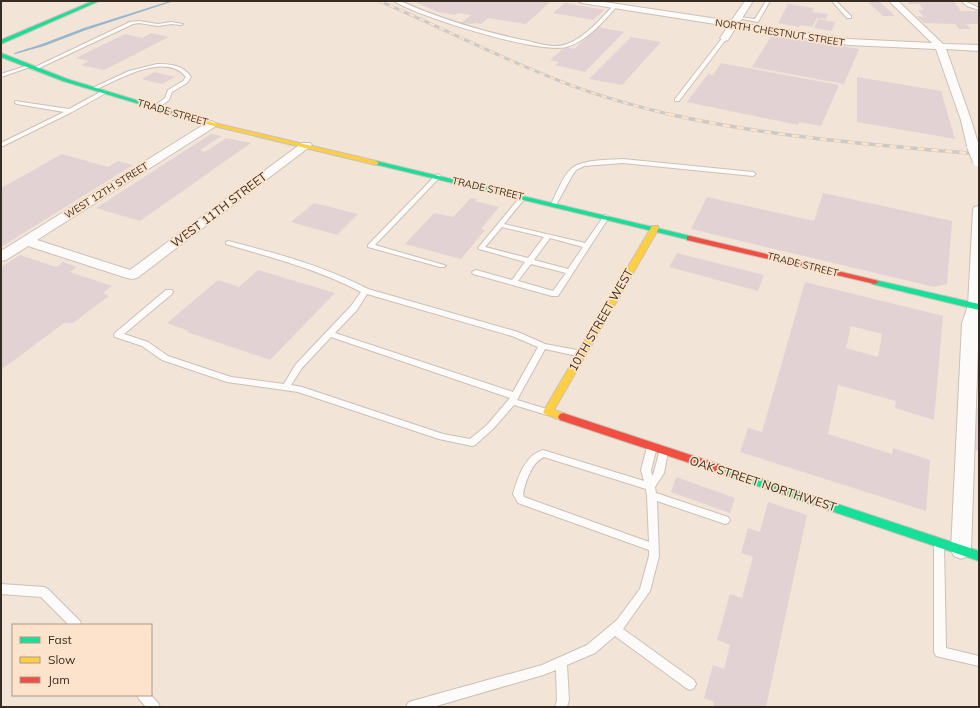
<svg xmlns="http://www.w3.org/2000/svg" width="980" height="708" font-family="Mulish,sans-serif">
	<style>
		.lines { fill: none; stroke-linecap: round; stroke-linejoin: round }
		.stream { fill: #96b5ce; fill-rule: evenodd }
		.building { fill: #e3d2d4; fill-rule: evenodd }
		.lane-casing { stroke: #cbc1b7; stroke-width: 2 }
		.street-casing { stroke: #cbc1b7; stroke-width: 2 }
		.fast-casing { stroke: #cbc1b7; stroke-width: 2 }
		.slow-casing { stroke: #cbc1b7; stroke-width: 2 }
		.jam-casing { stroke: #cbc1b7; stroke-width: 2 }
		.lane { fill: #fdfbf9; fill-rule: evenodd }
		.street { fill: #fdfbf9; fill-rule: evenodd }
		.fast { fill: #16e098; fill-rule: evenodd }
		.slow { fill: #ffcf43; fill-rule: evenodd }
		.jam { fill: #f24e42; fill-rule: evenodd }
		.rail-far1-casing { stroke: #cdc9c5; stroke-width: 3 }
		.rail-casing { stroke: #cdc9c5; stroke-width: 3.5 }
		.rail-far1 { stroke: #fde3cb; stroke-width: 2; stroke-dasharray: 5.5; stroke-linecap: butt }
		.rail { stroke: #fde3cb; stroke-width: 2.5; stroke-dasharray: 7; stroke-linecap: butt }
		.street-bridge-casing { stroke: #cbc1b7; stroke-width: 14; stroke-linecap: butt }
		.street-bridge { stroke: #fdfbf9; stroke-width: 12 }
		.labels { text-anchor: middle; stroke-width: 3.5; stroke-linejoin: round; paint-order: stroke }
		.far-street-label { font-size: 10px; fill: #362c22; stroke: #fde3cb }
		.street-label { font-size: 12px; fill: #362c22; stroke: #fde3cb }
	</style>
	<rect width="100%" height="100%" fill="#f2e4d6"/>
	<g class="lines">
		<path class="stream" d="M 170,1 L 174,1 L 86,30 L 44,46 L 15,54 L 14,53 L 42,44 L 84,28 Z"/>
	</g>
	<path class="building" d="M 419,1 L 551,1 L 526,24 L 488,18 L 481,24 L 474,23 L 472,24 L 461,23 L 471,15 L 458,13 L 456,15 L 438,12 L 417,3 Z
		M 867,1 L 879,1 L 895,16 L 883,16 Z
		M 906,1 L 953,1 L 961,11 L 979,11 L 979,24 L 966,24 L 971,29 L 959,29 L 955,24 L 924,23 L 917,16 L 924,17 L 918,10 L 924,10 L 919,4 L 909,4 Z
		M 565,3 L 605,10 L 593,20 L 553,13 Z
		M 788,4 L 814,8 L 812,12 L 828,14 L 826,19 L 817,18 L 812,27 L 800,25 L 799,27 L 778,23 Z
		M 818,19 L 835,22 L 832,31 L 814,28 Z
		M 598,27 L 624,32 L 585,72 L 555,65 L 559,62 L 550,60 L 565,47 L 574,49 Z
		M 151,33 L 169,37 L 104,70 L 81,65 L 89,61 L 76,58 L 125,34 L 143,38 Z
		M 772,35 L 859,49 L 844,84 L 752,67 Z
		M 631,37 L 661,42 L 622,85 L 589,79 Z
		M 721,63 L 839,85 L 821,126 L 799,122 L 798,125 L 687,102 L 708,74 L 713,75 Z
		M 154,72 L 175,77 L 162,84 L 142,79 Z
		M 857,77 L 941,91 L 955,139 L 857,122 Z
		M 211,134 L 221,136 L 200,150 L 205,152 L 226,138 L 251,143 L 140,221 L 96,208 Z
		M 62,154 L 108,167 L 118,161 L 133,165 L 1,247 L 1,188 Z
		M 823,193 L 952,221 L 947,284 L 934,287 L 691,229 L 707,197 L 814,221 Z
		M 471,198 L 477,199 L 475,201 L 499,207 L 481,229 L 485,230 L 461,259 L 405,244 L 434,213 L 453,217 Z
		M 314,203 L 358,214 L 337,235 L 291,222 Z
		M 677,253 L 764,275 L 758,291 L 669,267 Z
		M 20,255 L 56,267 L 63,262 L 77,267 L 70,272 L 112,286 L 103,293 L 109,296 L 73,323 L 64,323 L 1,370 L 1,267 Z
		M 258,270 L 335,293 L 270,360 L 187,332 L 189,331 L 167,323 L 218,280 L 239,287 Z
		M 805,282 L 943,316 L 934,420 L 895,408 L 896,401 L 838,385 L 828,434 L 892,454 L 893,448 L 930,460 L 926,511 L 740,452 L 748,428 L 762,432 ZM 851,326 L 882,334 L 878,357 L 846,348 Z
		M 973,408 L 979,409 L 979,451 L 972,449 Z
		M 676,477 L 735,498 L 730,513 L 671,492 Z
		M 768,502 L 807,515 L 766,707 L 713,707 L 714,702 L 704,698 L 713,665 L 724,669 L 730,645 L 717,640 L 730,594 L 742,598 L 753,557 L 741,553 L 748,528 L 760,532 Z"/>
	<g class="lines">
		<g class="lane-casing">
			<path id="lane" d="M 394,1 L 400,1 C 441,19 483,32 528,41 C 540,44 554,49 567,44 C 586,37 600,19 614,5 L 617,6 C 604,21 586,42 566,47 C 539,54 418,17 394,1 Z
				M 766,1 L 770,1 L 758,22 L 737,18 L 739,17 L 755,19 Z
				M 832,1 L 836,1 L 851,16 L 851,18 L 847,18 Z
				M 961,1 C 967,1 973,5 979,8 L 979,10 L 967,6 Z
				M 139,21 L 158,24 L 171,22 L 183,24 L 181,25 L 171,24 L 158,26 L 139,23 L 133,24 L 35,70 L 31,69 L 130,22 Z
				M 723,37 L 727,38 L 679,101 L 675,101 L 675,99 Z
				M 157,64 C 171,64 183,65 191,77 L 187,83 L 172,92 L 169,100 L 158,108 L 153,107 L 165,98 L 168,90 L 183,81 L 186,77 C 166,51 117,80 95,90 L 90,89 L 129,71 Z
				M 26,66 L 30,67 L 1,77 L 1,74 Z
				M 104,90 L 107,92 L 106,93 L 72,112 L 1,147 L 1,143 L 64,112 L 17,104 L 15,103 L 15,101 L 69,109 Z
				M 623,159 L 753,172 L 756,174 L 753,176 L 623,163 L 584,166 L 576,170 L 572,176 L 556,205 L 554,206 L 551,204 C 557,193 562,177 571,169 C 582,159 609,160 623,159 Z
				M 438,174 L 441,176 L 440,177 L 375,245 L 444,265 L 446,266 L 444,267 L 440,267 L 368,247 L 368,245 L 436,175 Z
				M 523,195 L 526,197 L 504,224 L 585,243 L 604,216 L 606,215 L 609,217 L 558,296 L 552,296 L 473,274 L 472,272 L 476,270 L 512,280 L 525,262 L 479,249 L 478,248 L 521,196 ZM 502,227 L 544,237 L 528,258 L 485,247 ZM 550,238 L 583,247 L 568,269 L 534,260 ZM 531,264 L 566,273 L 553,291 L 518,281 Z
				M 228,241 C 276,253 324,266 368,289 L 518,332 L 545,344 L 582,351 L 586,354 L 582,357 L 545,349 L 517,400 L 550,410 L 551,412 L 550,414 L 547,415 L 514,405 L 493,429 L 475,445 L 472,446 L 439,439 L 298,392 L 227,382 L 162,360 L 142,346 L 115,337 L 114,335 L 115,333 L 166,290 L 172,290 L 173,292 L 172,294 L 124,334 L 148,342 L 168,356 L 231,377 L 284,384 L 296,364 L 351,306 L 361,292 C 318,269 272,258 226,244 L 226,242 ZM 367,294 L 512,336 L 538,347 L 513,392 L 335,333 L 357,310 ZM 331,337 L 510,398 L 487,425 L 470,439 L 443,434 L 302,387 L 291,385 L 302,368 Z
				M 652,444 L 655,445 L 657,447 L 651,470 L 652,476 L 654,472 L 660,449 L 663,448 L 666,449 L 668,451 L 664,473 L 655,487 L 656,493 L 728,517 L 730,520 L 728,523 L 725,524 L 657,501 L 659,556 L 650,591 L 623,629 L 694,680 L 696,684 L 694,688 L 690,690 L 686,688 L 615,636 L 595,653 L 567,665 L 569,700 L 567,707 L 555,707 L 557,700 L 556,670 L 543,675 L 433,707 L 406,707 L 408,703 L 412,701 L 542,665 L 587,645 L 617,620 L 640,589 L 649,556 L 649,550 L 518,503 L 513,494 C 518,477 525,455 543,450 L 644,481 L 641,470 L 647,447 L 649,445 ZM 544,457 L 646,489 L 647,495 L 649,542 L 524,497 L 523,494 C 526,481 531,463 544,457 Z
				M 939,541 L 943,542 L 944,545 L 946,648 L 979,656 L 979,666 L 940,657 L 936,656 L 934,652 L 934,545 L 935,542 Z
				M 1,584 L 44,587 L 48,589 L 80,621 L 81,625 L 69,625 L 41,597 L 1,594 Z
				M 137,695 L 151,695 L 158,703 L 160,707 L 146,707 L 139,699 Z"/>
		</g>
		<g class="street-casing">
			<path id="street" d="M 578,1 L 598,1 L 731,21 L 745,1 L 753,1 L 739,23 L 849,39 L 932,43 L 889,1 L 898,1 L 943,44 L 979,45 L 979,51 L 946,49 L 971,120 L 979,146 L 977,148 L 969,148 L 967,146 L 961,120 L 936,49 L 849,45 L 736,27 L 728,40 L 725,41 L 720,38 L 728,26 L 582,3 Z
				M 212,121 L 217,124 L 216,126 L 37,240 L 130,270 L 302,143 L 310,143 L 312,145 L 137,278 L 132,279 L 127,278 L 28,246 L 6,260 L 1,261 L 1,251 L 208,122 Z
				M 979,206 L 979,318 L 971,550 L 968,556 L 961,559 L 954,556 L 951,550 L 962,323 L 968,306 L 973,210 L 974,207 Z"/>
		</g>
		<g class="fast-casing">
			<path id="fast" d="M 93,1 L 99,1 L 1,44 L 1,40 Z
				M 1,53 L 67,79 L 178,113 L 173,114 L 63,81 L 1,57 Z
				M 376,161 L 690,236 L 694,238 L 690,240 L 374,164 L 373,163 Z
				M 872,280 L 875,280 L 979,304 L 979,310 L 872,284 L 871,282 Z
				M 717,464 L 979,551 L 979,561 L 713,471 L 712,468 L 713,465 Z"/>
		</g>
		<g class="slow-casing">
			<path id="slow" d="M 175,111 L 214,123 L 376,161 L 379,163 L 376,165 L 210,125 L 173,114 L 172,113 Z
				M 652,226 L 658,226 L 659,228 L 554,410 L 566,414 L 568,417 L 566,420 L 563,421 L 545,414 L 543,412 Z"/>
		</g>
		<g class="jam-casing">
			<path id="jam" d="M 687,236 L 690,236 L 875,280 L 879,282 L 875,284 L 687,240 Z
				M 563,413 L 721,465 L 722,468 L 721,471 L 717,472 L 560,420 L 558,417 L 560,414 Z"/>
		</g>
		<use href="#lane" class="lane"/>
		<use href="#street" class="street"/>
		<use href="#fast" class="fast"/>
		<use href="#slow" class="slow"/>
		<use href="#jam" class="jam"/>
		<g class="rail-far1-casing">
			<path id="rail-far1" d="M 379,1 C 444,28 507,62 573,86 C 605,98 639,107 672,115"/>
		</g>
		<g class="rail-casing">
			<path id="rail" d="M 668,114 C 770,137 875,145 979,154"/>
		</g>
		<use href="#rail-far1" class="rail-far1"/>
		<use href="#rail" class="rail"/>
		<g class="street-bridge-casing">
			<path id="street-bridge" d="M 973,146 L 979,161"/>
		</g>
		<use href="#street-bridge" class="street-bridge"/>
	</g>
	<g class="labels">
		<g class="far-street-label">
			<text transform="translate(780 32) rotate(9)" y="4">NORTH CHESTNUT STREET</text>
			<text transform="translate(173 112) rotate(16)" y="4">TRADE STREET</text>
			<text transform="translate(488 188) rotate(13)" y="4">TRADE STREET</text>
			<text transform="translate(106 190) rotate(-32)" y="4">WEST 12TH STREET</text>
			<text transform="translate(803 264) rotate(14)" y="4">TRADE STREET</text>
		</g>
		<g class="street-label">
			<text transform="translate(219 210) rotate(-37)" y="4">WEST 11TH STREET</text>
			<text transform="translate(601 320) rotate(-60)" y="4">10TH STREET WEST</text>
			<text transform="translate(763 484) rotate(18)" y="4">OAK STREET NORTHWEST</text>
		</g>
	</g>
	<rect width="980" height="708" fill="none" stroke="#362c22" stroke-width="4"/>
	<rect x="12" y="624" width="140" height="72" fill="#fde3cb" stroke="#ad9a87"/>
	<rect x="20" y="637" width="20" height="6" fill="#16e098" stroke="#ad9a87"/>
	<text x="48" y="644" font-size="12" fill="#362c22">Fast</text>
	<rect x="20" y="657" width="20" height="6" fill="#ffcf43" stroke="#ad9a87"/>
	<text x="48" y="664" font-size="12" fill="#362c22">Slow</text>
	<rect x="20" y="677" width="20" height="6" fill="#f24e42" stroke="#ad9a87"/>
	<text x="48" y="684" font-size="12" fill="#362c22">Jam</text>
</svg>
